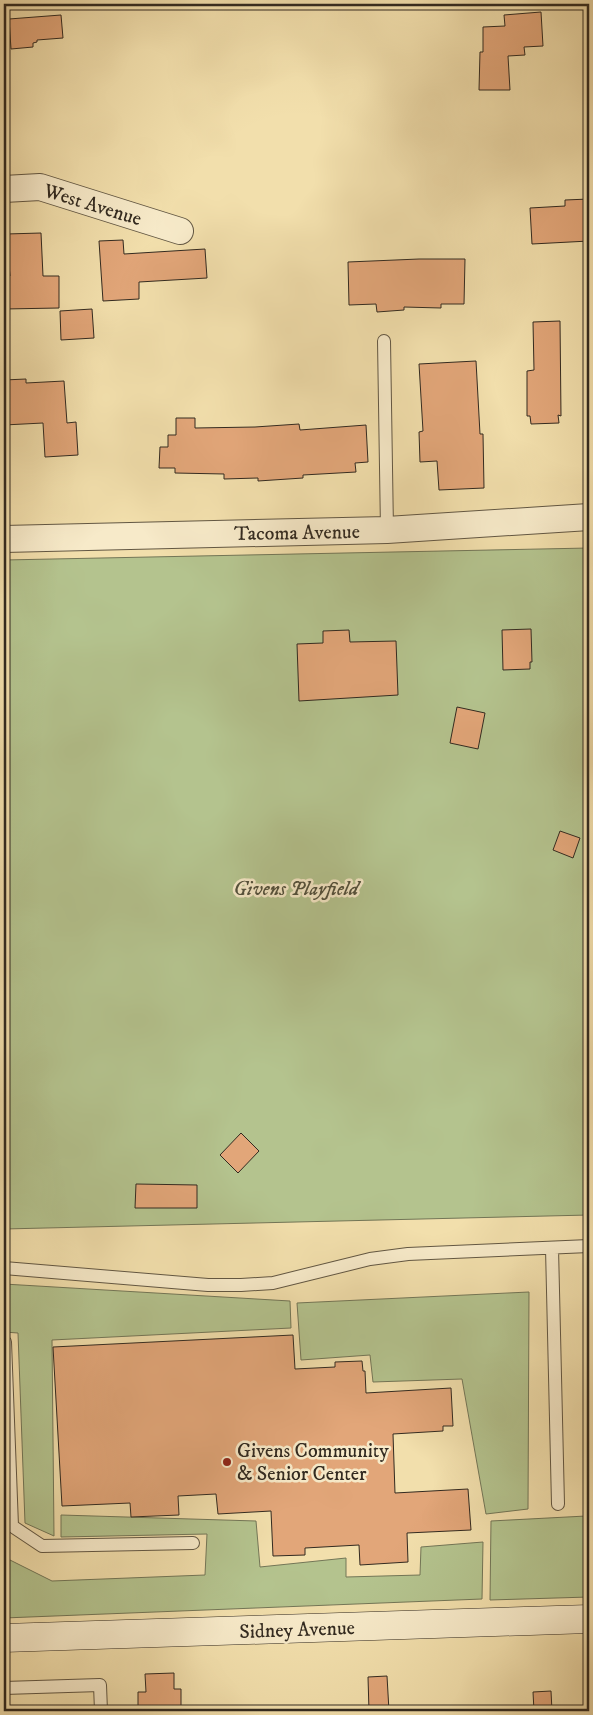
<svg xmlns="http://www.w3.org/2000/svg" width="593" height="1715" font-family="'IM FELL DW Pica',serif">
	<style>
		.green { fill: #b4c38e; stroke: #737657 }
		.building { fill: #e2a679; stroke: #322a20 }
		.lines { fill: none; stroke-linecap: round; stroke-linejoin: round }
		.lane-casing { stroke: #625743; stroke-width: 14 }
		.street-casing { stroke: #625743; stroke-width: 28 }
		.secondary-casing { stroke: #322a20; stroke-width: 29 }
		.lane { stroke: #f7eac9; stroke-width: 12 }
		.street { stroke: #f7eac9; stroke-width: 26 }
		.secondary { stroke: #f7eac9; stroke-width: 28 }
		.poi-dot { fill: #8f2418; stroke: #f7eac9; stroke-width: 2 }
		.labels { text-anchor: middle; stroke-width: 5; stroke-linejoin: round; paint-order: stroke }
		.street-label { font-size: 20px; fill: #322a20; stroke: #f7eac9 }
		.park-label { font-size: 20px; font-style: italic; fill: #52503c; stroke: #f7eac9 }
		.poi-label { font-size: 20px; fill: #322a20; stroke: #f7eac9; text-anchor: start }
	</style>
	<rect width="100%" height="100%" fill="#f2dfac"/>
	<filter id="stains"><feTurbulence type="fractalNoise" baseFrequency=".004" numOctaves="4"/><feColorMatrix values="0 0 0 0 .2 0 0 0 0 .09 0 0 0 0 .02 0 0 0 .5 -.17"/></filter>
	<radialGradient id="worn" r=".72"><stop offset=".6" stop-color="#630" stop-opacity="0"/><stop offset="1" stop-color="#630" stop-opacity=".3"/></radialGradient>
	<path class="green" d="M 589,548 L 589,1215 L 4,1229 L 4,560 Z
		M 4,1284 L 290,1301 L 291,1328 L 52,1340 L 54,1536 L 25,1523 L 18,1333 L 4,1332 Z
		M 529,1292 L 528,1509 L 486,1514 L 462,1379 L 373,1382 L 370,1355 L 301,1360 L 297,1303 Z
		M 589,1322 L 589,1597 L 490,1600 L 491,1521 L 586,1516 Z
		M 61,1515 L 256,1521 L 260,1567 L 346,1558 L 346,1577 L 420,1575 L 421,1547 L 483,1542 L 482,1599 L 4,1618 L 4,1557 L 52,1581 L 205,1575 L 207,1534 L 61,1537 Z"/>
	<path class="building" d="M 541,12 L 543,46 L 524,47 L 525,55 L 508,56 L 510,90 L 479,90 L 480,52 L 483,52 L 483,27 L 505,26 L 504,15 Z
		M 61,15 L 63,38 L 37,40 L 37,42 L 33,43 L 33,47 L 11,49 L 9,19 Z
		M 589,199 L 589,241 L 532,244 L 530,208 L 565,206 L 565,200 Z
		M 41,233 L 43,276 L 59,276 L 59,308 L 4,309 L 4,276 L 10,276 L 6,234 Z
		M 123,240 L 124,254 L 205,249 L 207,278 L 139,282 L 139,299 L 103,301 L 99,241 Z
		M 419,259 L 465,259 L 464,304 L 441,304 L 441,308 L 404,307 L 404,310 L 377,312 L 376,304 L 349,305 L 348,262 Z
		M 92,309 L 94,338 L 61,340 L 60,311 Z
		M 560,321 L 561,416 L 558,415 L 559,423 L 531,424 L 530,416 L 527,416 L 527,371 L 534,370 L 533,322 Z
		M 476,361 L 480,434 L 483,434 L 484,488 L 439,490 L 437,461 L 420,462 L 419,432 L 423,431 L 419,364 Z
		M 26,379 L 26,383 L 64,381 L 67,423 L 76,422 L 78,455 L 45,457 L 43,423 L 4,425 L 4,380 Z
		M 176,418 L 195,418 L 195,428 L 255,427 L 299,424 L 300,430 L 366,425 L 368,462 L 355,463 L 356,472 L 303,475 L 303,478 L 258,481 L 258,478 L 224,479 L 224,474 L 175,473 L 175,468 L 159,468 L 160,447 L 168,447 L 168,435 L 176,435 Z
		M 531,629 L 532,662 L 530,662 L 530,669 L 503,670 L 502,630 Z
		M 349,630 L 350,642 L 396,641 L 398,695 L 299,701 L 297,644 L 323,643 L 323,631 Z
		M 457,707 L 485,713 L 478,749 L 450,743 Z
		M 560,831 L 580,838 L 573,858 L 553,850 Z
		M 241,1133 L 259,1151 L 238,1173 L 220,1155 Z
		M 136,1184 L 197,1185 L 197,1208 L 135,1208 Z
		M 293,1335 L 295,1369 L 335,1367 L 335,1362 L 362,1361 L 363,1371 L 365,1371 L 366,1393 L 451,1388 L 453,1426 L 443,1426 L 443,1431 L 393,1434 L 395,1493 L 468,1489 L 471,1530 L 407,1533 L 408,1562 L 360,1565 L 359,1545 L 305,1548 L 305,1555 L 273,1556 L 271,1511 L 218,1514 L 216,1494 L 178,1496 L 179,1515 L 131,1517 L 130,1503 L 62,1506 L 53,1347 Z
		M 174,1673 L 174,1689 L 181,1689 L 181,1711 L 138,1711 L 138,1692 L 146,1692 L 145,1674 Z
		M 387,1676 L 389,1711 L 369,1711 L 368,1677 Z
		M 551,1691 L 552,1711 L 534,1711 L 533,1692 Z"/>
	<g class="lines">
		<g class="lane-casing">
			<path id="lane" d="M 384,341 L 387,530
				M 552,1248 L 558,1504
				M 4,1268 L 208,1285 L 241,1285 L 273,1283 L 370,1259 L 408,1254 L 589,1246
				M 4,1342 L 5,1342 L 12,1526
				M 4,1526 L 12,1526 L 42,1546 L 193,1543
				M 4,1688 L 100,1685 L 101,1711"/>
		</g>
		<g class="street-casing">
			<path id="street" d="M 4,189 L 40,187 L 180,231
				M 4,539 L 387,530 L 589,517"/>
		</g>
		<g class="secondary-casing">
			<path id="secondary" d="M 4,1638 L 589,1619"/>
		</g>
		<use href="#lane" class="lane"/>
		<use href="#street" class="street"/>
		<use href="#secondary" class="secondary"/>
	</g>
	<circle class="poi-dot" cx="227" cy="1462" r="5"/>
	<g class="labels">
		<g class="street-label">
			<text transform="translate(93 204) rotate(17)" y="7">West Avenue</text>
			<text transform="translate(297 532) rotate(-1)" y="7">Tacoma Avenue</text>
			<text transform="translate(297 1629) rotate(-2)" y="7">Sidney Avenue</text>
		</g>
		<g class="park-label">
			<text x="296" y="895">Givens Playfield</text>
		</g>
		<g class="poi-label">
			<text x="237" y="1457">Givens Community<tspan x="237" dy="23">&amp; Senior Center</tspan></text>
		</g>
	</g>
	<rect width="593" height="1715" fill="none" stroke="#f2dfac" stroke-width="20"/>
	<rect x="5" y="5" width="583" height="1705" fill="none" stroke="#322a20" stroke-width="2.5"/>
	<rect x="10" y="10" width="573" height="1695" fill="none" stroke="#322a20"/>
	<rect width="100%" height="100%" filter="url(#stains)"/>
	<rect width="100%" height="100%" fill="url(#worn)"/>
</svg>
